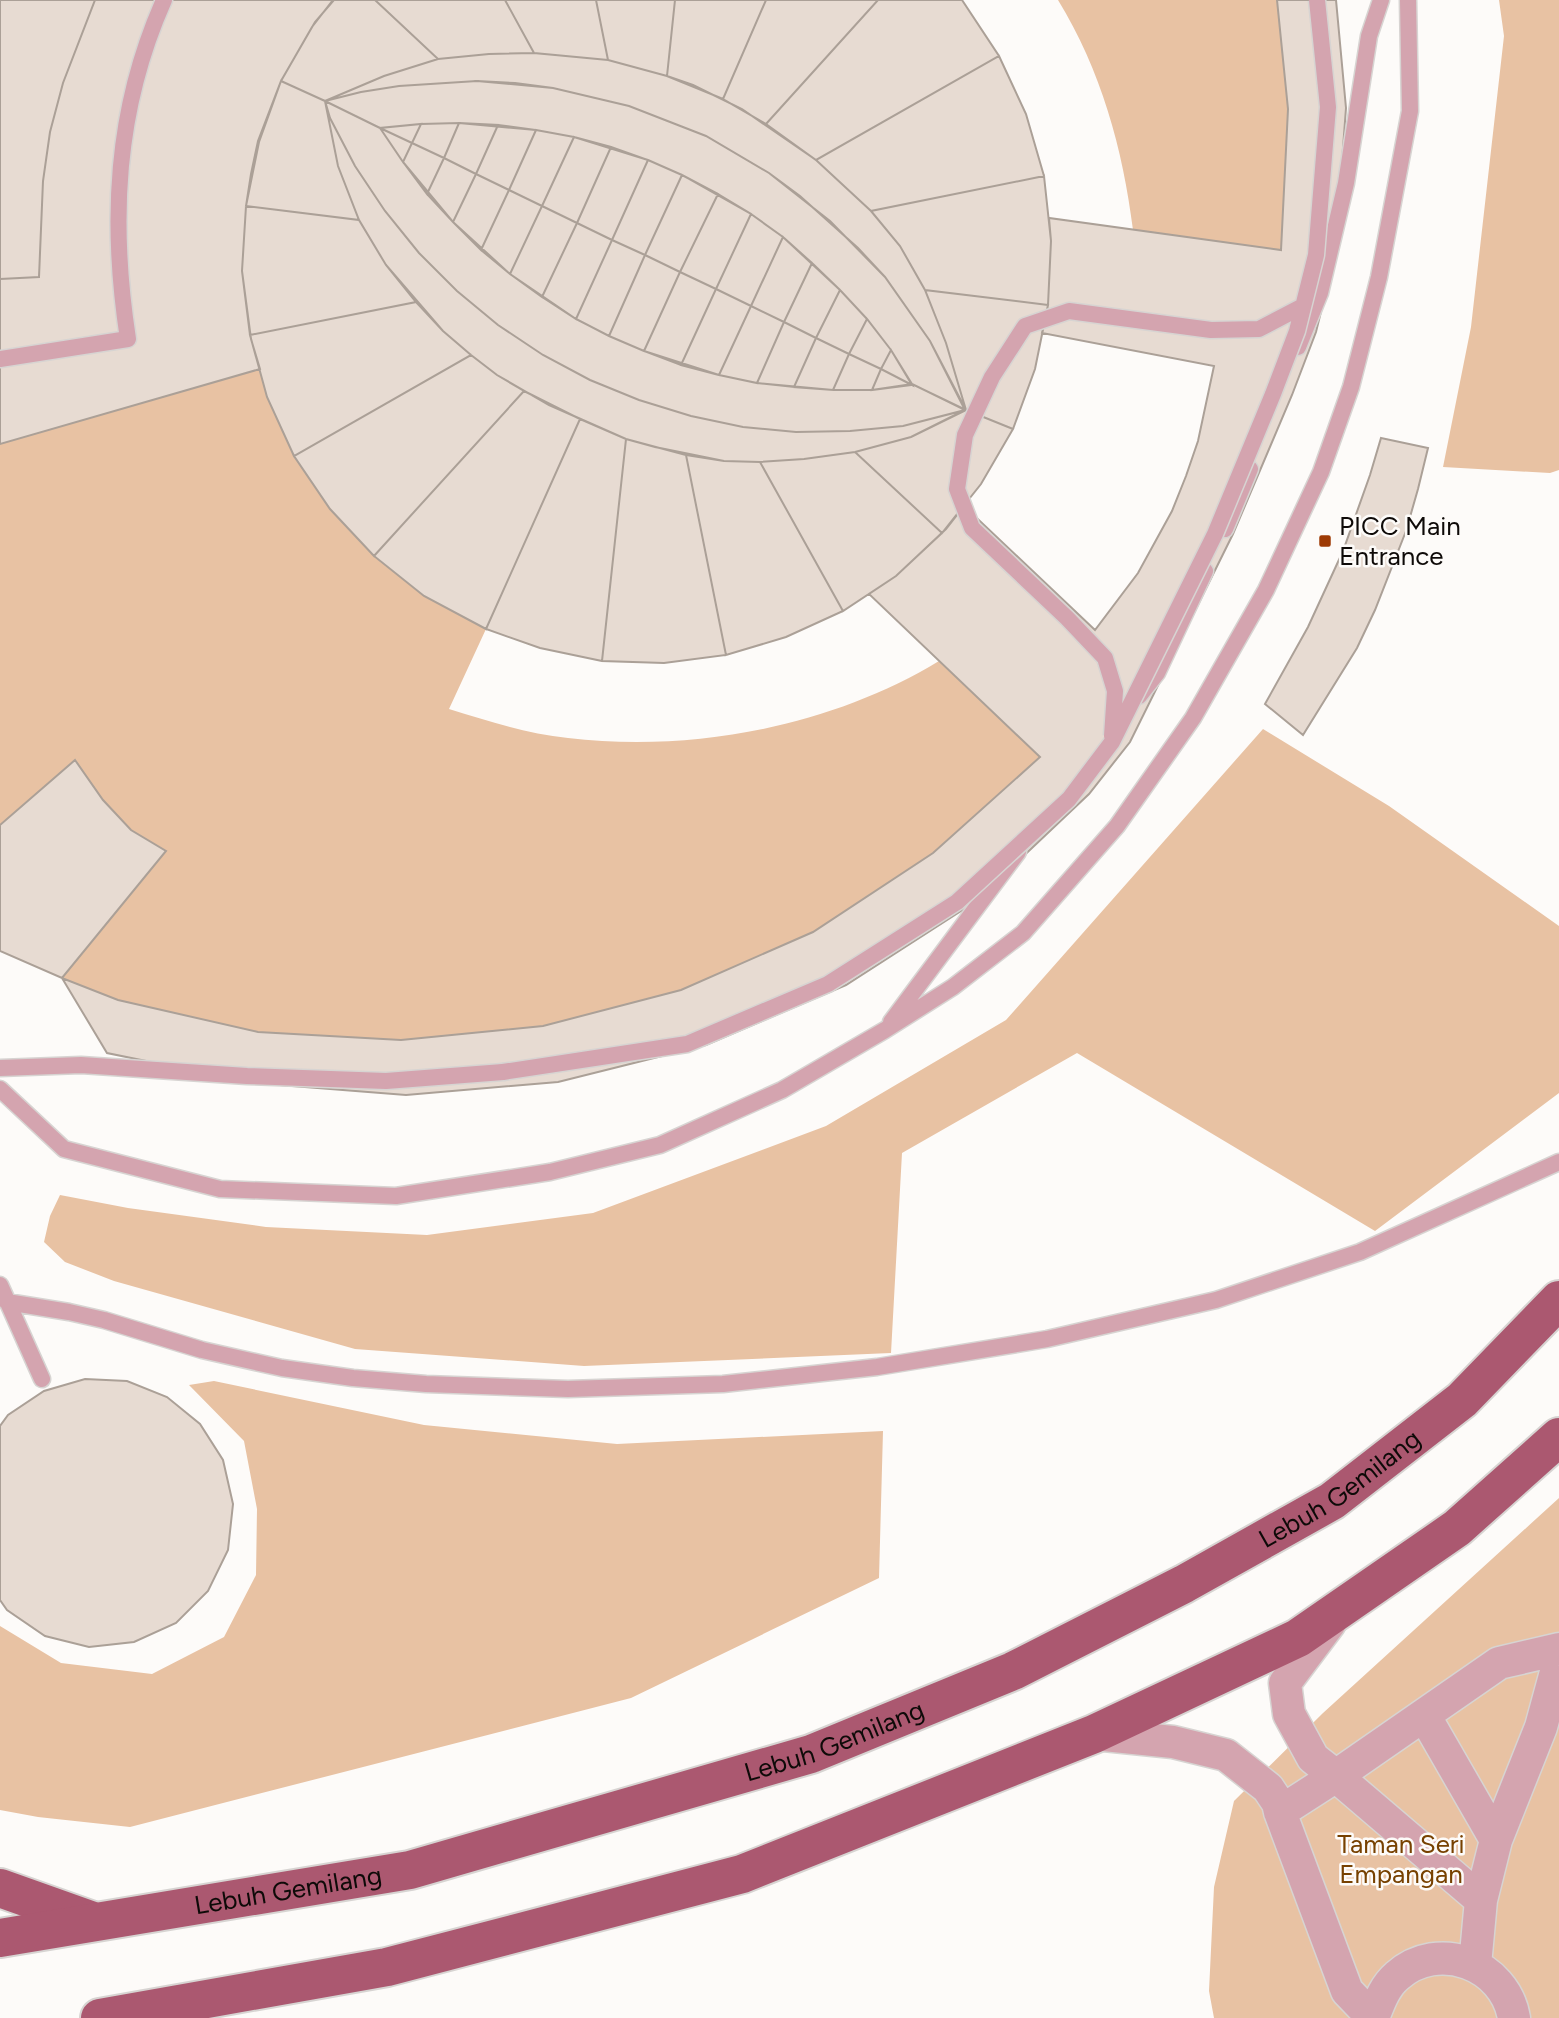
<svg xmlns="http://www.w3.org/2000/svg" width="1559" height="2018" font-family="Figtree,sans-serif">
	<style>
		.green { fill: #e8c2a3 }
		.building { fill: #e7dbd2; stroke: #aba097; stroke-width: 2 }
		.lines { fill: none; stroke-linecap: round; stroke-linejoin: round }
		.service-casing { stroke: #d7d4d2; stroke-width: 19 }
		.minor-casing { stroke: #d7d4d2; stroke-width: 35 }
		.primary-casing { stroke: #d7d4d2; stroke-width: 42 }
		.service { stroke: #d4a4af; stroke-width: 16 }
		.minor { stroke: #d4a4af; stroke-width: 32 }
		.primary { stroke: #ab5870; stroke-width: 38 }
		.service-bridge-casing { stroke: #d7d4d2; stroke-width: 19; stroke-linecap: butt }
		.service-bridge { stroke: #d4a4af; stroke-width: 16 }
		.poi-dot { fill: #9e3a04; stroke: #fdfbf9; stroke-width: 2.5 }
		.labels { text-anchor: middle; stroke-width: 5; stroke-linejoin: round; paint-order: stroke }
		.poi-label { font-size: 26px; fill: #0e0a08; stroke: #fdfbf9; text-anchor: start }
		.street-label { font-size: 26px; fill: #0e0a08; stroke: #fdfbf9 }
		.park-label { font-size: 26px; fill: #774101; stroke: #fdfbf9 }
	</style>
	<rect width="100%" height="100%" fill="#fdfbf9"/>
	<path class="green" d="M 1058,0 L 1277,0 L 1288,109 L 1281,250 L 1133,230 C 1123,149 1101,70 1058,0 Z
		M 1499,0 L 1559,0 L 1559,470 L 1550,473 L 1443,467 L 1471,327 L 1504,36 Z
		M 260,369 L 294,456 L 330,509 L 374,556 L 424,596 L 486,629 L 449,709 C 488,721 527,734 568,738 C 693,753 832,726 939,661 L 1040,757 L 933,853 L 813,932 L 681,990 L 543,1026 L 401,1040 L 258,1032 L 118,1000 L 62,978 L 165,851 L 131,830 L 103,800 L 0,825 L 0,444 Z
		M 1263,729 L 1389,806 L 1559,926 L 1559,1093 L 1375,1231 L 1077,1053 L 902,1153 L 891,1353 L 584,1366 L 355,1349 L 114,1281 L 65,1262 L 44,1242 L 50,1216 L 60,1195 L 128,1208 L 266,1227 L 427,1235 L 593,1213 L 826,1126 L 1006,1020 Z
		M 214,1381 L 424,1425 L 617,1444 L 883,1431 L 879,1578 L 631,1698 L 130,1827 L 38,1817 L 0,1810 L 0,1626 L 61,1663 L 152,1674 L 224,1637 L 256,1575 L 257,1509 L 244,1441 L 189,1385 Z
		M 1559,1498 L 1559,2018 L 1214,2018 L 1209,1991 L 1214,1887 L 1234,1801 L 1323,1713 Z"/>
	<path class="building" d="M 0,0 L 95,0 L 63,83 L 50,132 L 43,181 L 39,277 L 0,279 Z
		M 95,0 L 334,0 L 315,22 L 281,81 L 258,141 L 251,174 L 246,206 L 242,271 L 251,339 L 260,369 L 0,444 L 0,279 L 39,277 L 43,181 L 50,132 L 63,83 Z
		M 333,0 L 375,0 L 438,59 L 384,76 L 325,101 L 281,81 L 312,27 Z
		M 375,0 L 505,0 L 534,53 L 489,54 L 438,59 Z
		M 505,0 L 596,0 L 608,60 L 534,53 Z
		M 596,0 L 675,0 L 667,76 L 608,60 Z
		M 675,0 L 766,0 L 723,99 L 667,76 Z
		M 766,0 L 878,0 L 766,124 L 723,99 Z
		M 878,0 L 962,0 L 999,56 L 816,160 L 766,124 Z
		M 1277,0 L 1336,0 L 1346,108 L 1335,255 L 1316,332 L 1292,395 L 1233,534 L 1130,742 L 1089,794 L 975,902 L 846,985 L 706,1045 L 558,1082 L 406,1095 L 254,1083 L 107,1053 L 62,978 L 118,1000 L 258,1032 L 401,1040 L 543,1026 L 681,990 L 813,932 L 933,853 L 1040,757 L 869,594 L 896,576 L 946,529 L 964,506 L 1095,630 L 1138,573 L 1172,511 L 1186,476 L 1198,441 L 1214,366 L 1042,333 L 1048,305 L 1051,241 L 1049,218 L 1281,250 L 1288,109 Z
		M 534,53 L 608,60 L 667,76 L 693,85 L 742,109 L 816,160 L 871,211 L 900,246 L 925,290 L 946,343 L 966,410 L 930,341 L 885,277 L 858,248 L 800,196 L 769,173 L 706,136 L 629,106 L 553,88 L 515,83 L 477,81 L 399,86 L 361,92 L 325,101 L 384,76 L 438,59 L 489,54 Z
		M 999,56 L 1026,114 L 1044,176 L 871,211 L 816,160 Z
		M 281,81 L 325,101 L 338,166 L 359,220 L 246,206 L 259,142 Z
		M 477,81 L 553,88 L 629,106 L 706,136 L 769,173 L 830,221 L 885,277 L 930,341 L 965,410 L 912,384 L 891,350 L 867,319 L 840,290 L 783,237 L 751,214 L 682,175 L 648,160 L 574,137 L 536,130 L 459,123 L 421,124 L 380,128 L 325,101 L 361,92 L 399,86 Z
		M 325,101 L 380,128 L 403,162 L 453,222 L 510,274 L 576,319 L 609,336 L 644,351 L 719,375 L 757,383 L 833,390 L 872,390 L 912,384 L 966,410 L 903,426 L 850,431 L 796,432 L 743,427 L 691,416 L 639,400 L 590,380 L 543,355 L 498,325 L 457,291 L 419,253 L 385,211 L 355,166 L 330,118 Z
		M 325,101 L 330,118 L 355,166 L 385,211 L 419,253 L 457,291 L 498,325 L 543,355 L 590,380 L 639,400 L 691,416 L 743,427 L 796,432 L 850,431 L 903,426 L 965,410 L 911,437 L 855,452 L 804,459 L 760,462 L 724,461 L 655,447 L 626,439 L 549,405 L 497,375 L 471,355 L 443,331 L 386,265 L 359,220 L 338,166 Z
		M 459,123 L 444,158 L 412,143 L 421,124 Z
		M 459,123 L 498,125 L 476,174 L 444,158 Z
		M 421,124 L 412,143 L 380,128 Z
		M 498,125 L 536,130 L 509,190 L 476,174 Z
		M 380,128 L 412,143 L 403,162 Z
		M 536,130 L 574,137 L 542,206 L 509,190 Z
		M 574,137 L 611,147 L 577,223 L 542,206 Z
		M 412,143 L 444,158 L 427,194 L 403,162 Z
		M 611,147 L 648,160 L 612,240 L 577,223 Z
		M 444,158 L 476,174 L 453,222 L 427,194 Z
		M 648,160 L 682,175 L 645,255 L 612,240 Z
		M 476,174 L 509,190 L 481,250 L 453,222 Z
		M 682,175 L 718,194 L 680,272 L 645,255 Z
		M 1044,176 L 1051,241 L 1048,305 L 925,290 L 900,246 L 871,211 Z
		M 509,190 L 542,206 L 510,274 L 481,250 Z
		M 718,194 L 751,214 L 716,289 L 680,272 Z
		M 246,206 L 359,220 L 386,265 L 416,302 L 250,335 L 242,271 Z
		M 542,206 L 577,223 L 542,297 L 510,274 Z
		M 751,214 L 783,237 L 751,306 L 716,289 Z
		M 577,223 L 612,240 L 576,319 L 542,297 Z
		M 783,237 L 812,263 L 784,322 L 751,306 Z
		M 612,240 L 645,255 L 609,336 L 576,319 Z
		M 645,255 L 680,272 L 644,351 L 609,336 Z
		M 812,263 L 840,290 L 816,338 L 784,322 Z
		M 680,272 L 716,289 L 681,365 L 644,351 Z
		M 716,289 L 751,306 L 719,375 L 681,365 Z
		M 840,290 L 867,319 L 849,354 L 816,338 Z
		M 925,290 L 1048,305 L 1035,369 L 1013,429 L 966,410 L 946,343 Z
		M 416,302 L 443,331 L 471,355 L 294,456 L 267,397 L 250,335 Z
		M 751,306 L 784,322 L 757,383 L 719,375 Z
		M 867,319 L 891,350 L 881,369 L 849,354 Z
		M 784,322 L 816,338 L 794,387 L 757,383 Z
		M 816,338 L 849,354 L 833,390 L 794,387 Z
		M 891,350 L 912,385 L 881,369 Z
		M 849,354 L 881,369 L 872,390 L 833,390 Z
		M 471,355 L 497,375 L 524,391 L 374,556 L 330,509 L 294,456 Z
		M 881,369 L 912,385 L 872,390 Z
		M 524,391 L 580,419 L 486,629 L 424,596 L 374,556 Z
		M 966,410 L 1013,429 L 981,484 L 942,533 L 855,452 L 911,437 Z
		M 580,419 L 626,439 L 602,661 L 540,648 L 486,629 Z
		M 1381,438 L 1428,448 L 1418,489 L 1406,531 L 1375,610 L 1357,648 L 1303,735 L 1265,704 L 1308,627 L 1343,551 L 1370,475 Z
		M 626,439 L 686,455 L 726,655 L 664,663 L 602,661 Z
		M 855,452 L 942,533 L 896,576 L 843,611 L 760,462 L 804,459 Z
		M 686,455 L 724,461 L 760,462 L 843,611 L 786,637 L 726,655 Z
		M 75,760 L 103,800 L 131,830 L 166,851 L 62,978 L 0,951 L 0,825 Z
		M 85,1379 L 127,1381 L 167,1397 L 200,1424 L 223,1460 L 233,1504 L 228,1550 L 208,1591 L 176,1623 L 134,1642 L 89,1647 L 45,1636 L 7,1610 L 0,1600 L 0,1426 L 8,1415 L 44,1391 Z"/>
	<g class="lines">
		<g class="service-casing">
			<path id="service" d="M 1298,347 L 1320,293 L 1346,183 L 1369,36 L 1381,0
				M 0,359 L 128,339 C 110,222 115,110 164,0
				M 1225,529 L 1250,469
				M 1139,696 L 1157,673 L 1205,571
				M 891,1022 L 1018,852
				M 0,1068 L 81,1065 L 247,1076 L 386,1081 L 503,1072
				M 0,1089 L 64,1149 L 220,1189 L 396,1196 L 550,1172 L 660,1145 L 782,1090 L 885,1030 L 953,987 L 1023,933 L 1117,826 L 1193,718 L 1266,590 L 1321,472 L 1351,387 L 1379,277 L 1410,111 L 1408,0
				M 0,1285 L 42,1379
				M 7,1302 L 69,1312 L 104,1320 L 202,1350 L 282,1368 L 353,1378 L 426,1384 L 568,1389 L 723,1384 L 877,1367 L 1047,1339 L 1216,1300 L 1360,1252 L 1559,1162"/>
		</g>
		<g class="minor-casing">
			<path id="minor" d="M 1330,1623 L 1285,1683 L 1289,1714 L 1313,1758 L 1336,1776 L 1499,1663 L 1559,1649
				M 1424,1715 L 1496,1840
				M 1094,1734 L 1173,1742 L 1226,1755 L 1268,1788 L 1278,1803 L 1280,1812 L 1347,1991 L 1373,2018
				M 1280,1812 L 1336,1776 L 1481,1900
				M 1475,1965 L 1481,1900 L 1496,1840 L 1541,1727 L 1559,1661
				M 1373,2018 C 1379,2003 1384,1987 1397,1976 C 1438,1939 1505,1964 1514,2018"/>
		</g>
		<g class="primary-casing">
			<g id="primary">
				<path d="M 0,1888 L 90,1920"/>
				<path id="s1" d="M 0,1938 L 410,1870 L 811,1754 L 1013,1671 L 1184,1584 L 1332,1501 L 1462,1400 L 1559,1300"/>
				<path d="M 100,2018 L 387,1967 L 742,1874 L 1094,1734 L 1298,1638 L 1457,1528 L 1559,1437"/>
			</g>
		</g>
		<use href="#service" class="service"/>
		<use href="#minor" class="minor"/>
		<use href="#primary" class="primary"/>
		<g class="service-bridge-casing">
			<path id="service-bridge" d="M 1112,736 L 1115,691 L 1105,658 L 1067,618 L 972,528 L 957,489 L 965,435 L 992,377 L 1025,326 L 1069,311 L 1211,330 L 1259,329 L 1303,306
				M 503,1072 L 687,1044 L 828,984 L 957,902 L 1069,799 L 1112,742 L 1215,534 L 1273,394 L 1297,331 L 1316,255 L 1328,107 L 1317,0"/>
		</g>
		<use href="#service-bridge" class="service-bridge"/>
	</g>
	<rect class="poi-dot" x="1318" y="534" width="14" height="14" rx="3.5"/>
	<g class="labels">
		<g class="poi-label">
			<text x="1339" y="535">PICC Main<tspan x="1339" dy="30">Entrance</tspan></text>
		</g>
		<g class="street-label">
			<text dy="9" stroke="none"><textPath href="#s1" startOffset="1426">Lebuh Gemilang</textPath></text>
			<text dy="9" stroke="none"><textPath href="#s1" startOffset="859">Lebuh Gemilang</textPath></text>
			<text dy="9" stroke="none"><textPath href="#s1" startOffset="292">Lebuh Gemilang</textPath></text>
		</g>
		<g class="park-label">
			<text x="1401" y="1853">Taman Seri<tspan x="1401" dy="30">Empangan</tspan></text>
		</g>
	</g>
</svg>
